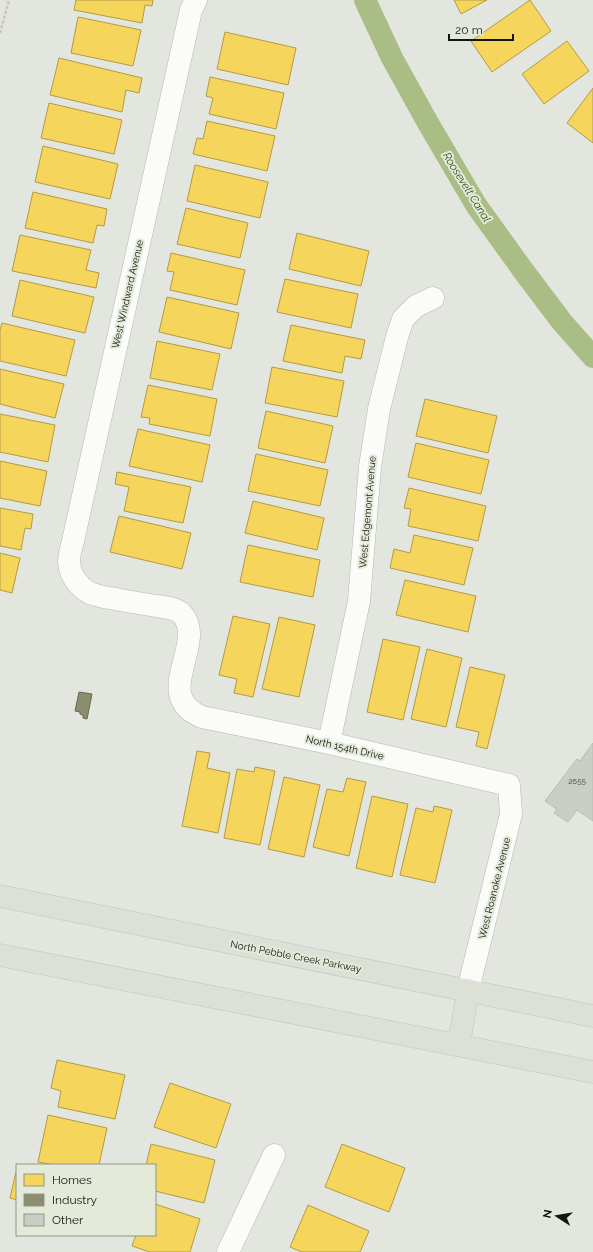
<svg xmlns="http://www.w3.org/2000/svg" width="593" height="1252" font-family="Raleway,sans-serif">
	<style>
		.homes { fill: #f6d55c; stroke: #b29b45 }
		.industry { fill: #8c8c6e; stroke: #686852 }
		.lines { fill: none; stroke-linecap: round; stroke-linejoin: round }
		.canal { stroke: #a9bd85; stroke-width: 22 }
		.building { fill: #cbcec7; stroke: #b8bbb5 }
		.minor-casing { stroke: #b5b8b2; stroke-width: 23 }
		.major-casing { stroke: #c1c3bf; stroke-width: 23 }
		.path { stroke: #c5c5c3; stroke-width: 2.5; stroke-dasharray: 3 2; stroke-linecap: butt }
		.minor { stroke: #fbfbfa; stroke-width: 22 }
		.major { stroke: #dde0d7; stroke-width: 22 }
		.labels { text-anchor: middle; stroke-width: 4; stroke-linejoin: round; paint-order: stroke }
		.number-label { font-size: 8px; fill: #42443f }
		.street-label { font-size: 10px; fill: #131510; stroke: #e3eada }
		.water-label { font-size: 11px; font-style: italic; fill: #3a4b14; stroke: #e3eada }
	</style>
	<rect width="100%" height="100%" fill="#e2e6de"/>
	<path class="homes" d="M 76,0 L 153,0 L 152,6 L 145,5 L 142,23 L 74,10 Z
		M 454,0 L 487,0 L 461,14 Z
		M 530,0 L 551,31 L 492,72 L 471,41 Z
		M 78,17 L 141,30 L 133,66 L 71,53 Z
		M 225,32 L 296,48 L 288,85 L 217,69 Z
		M 567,41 L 589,71 L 544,104 L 522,74 Z
		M 59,58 L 142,78 L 139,93 L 126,90 L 122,112 L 50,95 Z
		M 210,77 L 284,93 L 276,129 L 209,114 L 213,98 L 206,96 Z
		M 593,88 L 593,143 L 567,123 Z
		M 49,103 L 122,120 L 114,154 L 41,138 Z
		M 207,121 L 275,136 L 267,171 L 193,154 L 197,138 L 203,139 Z
		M 43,146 L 118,164 L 110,199 L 35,182 Z
		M 195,165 L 268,182 L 260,218 L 187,201 Z
		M 33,192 L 107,209 L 104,226 L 97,225 L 93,243 L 25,228 Z
		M 186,208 L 248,223 L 240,258 L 177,244 Z
		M 297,233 L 369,251 L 361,286 L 289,269 Z
		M 20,235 L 91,250 L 86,270 L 99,273 L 96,288 L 12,271 Z
		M 171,253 L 245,270 L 237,305 L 170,290 L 174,272 L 167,271 Z
		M 285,279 L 358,294 L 351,328 L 277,312 Z
		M 20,280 L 94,297 L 85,333 L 12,316 Z
		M 167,297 L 239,313 L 231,349 L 159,332 Z
		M 2,323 L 75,340 L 66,376 L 0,361 L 0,330 Z
		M 291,325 L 365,340 L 361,359 L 345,356 L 342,373 L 283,361 Z
		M 157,341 L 220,354 L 212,390 L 150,378 Z
		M 272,367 L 344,381 L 337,417 L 265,403 Z
		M 0,369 L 64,384 L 55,418 L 0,404 Z
		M 148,385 L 217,399 L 210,436 L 149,424 L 150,418 L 141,417 Z
		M 425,399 L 497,416 L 488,453 L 416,436 Z
		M 266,411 L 333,426 L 325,463 L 258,448 Z
		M 0,414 L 55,425 L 48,462 L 0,452 Z
		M 138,429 L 210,445 L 202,482 L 129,466 Z
		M 416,443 L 489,460 L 481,494 L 408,477 Z
		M 256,454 L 328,470 L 320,506 L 248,491 Z
		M 0,461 L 47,471 L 40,506 L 0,498 Z
		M 117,472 L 191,487 L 183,523 L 124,511 L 129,487 L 115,484 Z
		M 409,488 L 486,506 L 478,541 L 408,526 L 411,509 L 404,508 Z
		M 253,501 L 324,518 L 317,550 L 245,533 Z
		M 0,508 L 33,514 L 31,529 L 25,528 L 21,550 L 0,546 Z
		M 119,516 L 191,533 L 182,569 L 110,552 Z
		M 414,535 L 473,548 L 464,585 L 390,568 L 394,549 L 410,553 Z
		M 248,545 L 320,560 L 313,597 L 240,582 Z
		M 0,553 L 20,558 L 12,593 L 0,590 Z
		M 405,580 L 476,596 L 468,632 L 396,615 Z
		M 233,616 L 270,624 L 253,697 L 234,693 L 237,679 L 219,675 Z
		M 279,617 L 315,625 L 299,697 L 262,689 Z
		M 383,639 L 420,647 L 403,720 L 367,712 Z
		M 427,649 L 462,658 L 446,727 L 411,719 Z
		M 470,667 L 505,675 L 487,749 L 476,746 L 479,732 L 456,727 Z
		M 197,751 L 210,753 L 207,768 L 230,773 L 218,833 L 182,826 Z
		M 255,767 L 275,771 L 260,845 L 224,838 L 237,769 L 254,772 Z
		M 284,777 L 320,785 L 304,857 L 268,849 Z
		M 347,778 L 366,782 L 349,856 L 313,847 L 327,789 L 343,792 Z
		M 372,796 L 408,804 L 392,877 L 356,868 Z
		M 434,806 L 452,810 L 435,883 L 400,875 L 416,808 L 433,812 Z
		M 57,1060 L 125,1075 L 115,1119 L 58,1107 L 61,1091 L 51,1088 Z
		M 170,1083 L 231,1104 L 216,1148 L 154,1127 Z
		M 48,1115 L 107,1128 L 99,1165 L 54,1165 L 38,1162 Z
		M 151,1144 L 215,1160 L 204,1203 L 155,1191 L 155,1165 L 146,1165 Z
		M 342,1144 L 405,1168 L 389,1212 L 325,1187 Z
		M 16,1172 L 17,1172 L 17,1200 L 10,1198 Z
		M 155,1204 L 200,1219 L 190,1252 L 150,1252 L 132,1246 L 136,1235 L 155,1235 Z
		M 308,1205 L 369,1231 L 360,1252 L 302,1252 L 290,1247 Z"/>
	<path class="industry" d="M 79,692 L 92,694 L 87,719 L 83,718 L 83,715 L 80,714 L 80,712 L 75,711 Z"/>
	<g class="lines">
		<path class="canal" d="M 365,0 L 392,58 L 428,123 L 476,205 L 525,273 L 562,322 L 593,357"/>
	</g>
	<path class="building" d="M 593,743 L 593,821 L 577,810 L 568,822 L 554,813 L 557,809 L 545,801 L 577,759 L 580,761 Z"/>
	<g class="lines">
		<g class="minor-casing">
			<path id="minor" d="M 196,0 L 191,10 L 73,541 C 71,548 69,555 69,562 C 70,577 82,592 96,595 C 104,598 112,598 120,600 C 132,602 144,604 156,606 C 164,607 176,608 182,614 C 208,643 150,696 202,717 L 329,743 L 509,785 L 511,814 L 468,990
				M 329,743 L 359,601 L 370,467 L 379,409 L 397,337 L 403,319 L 416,306 L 433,298
				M 228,1252 L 274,1155"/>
		</g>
		<g class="major-casing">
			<path id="major" d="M 0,896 L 593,1016
				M 0,955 L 593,1072
				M 459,1044 L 468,990"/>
		</g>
		<path class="path" d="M 0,33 L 9,0"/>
		<use href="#minor" class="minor"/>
		<use href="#major" class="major"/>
	</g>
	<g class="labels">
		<g class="number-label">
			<text x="577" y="784">2655</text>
		</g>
		<g class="street-label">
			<text transform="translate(127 294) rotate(-77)" y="4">West Windward Avenue</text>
			<text transform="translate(367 512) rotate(-85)" y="4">West Edgemont Avenue</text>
			<text transform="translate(345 747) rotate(13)" y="4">North 154th Drive</text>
			<text transform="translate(494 888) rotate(-76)" y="4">West Roanoke Avenue</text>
			<text transform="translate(296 956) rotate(11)" y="4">North Pebble Creek Parkway</text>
		</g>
		<g class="water-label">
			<text transform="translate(467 187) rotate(58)" y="4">Roosevelt Canal</text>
		</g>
	</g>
	<rect x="16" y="1164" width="140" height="72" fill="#e3eada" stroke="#909589"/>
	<rect x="24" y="1174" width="20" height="12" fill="#f6d55c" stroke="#909589"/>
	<text x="52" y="1184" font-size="12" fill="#131510">Homes</text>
	<rect x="24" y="1194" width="20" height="12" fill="#8c8c6e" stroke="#909589"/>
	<text x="52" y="1204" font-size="12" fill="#131510">Industry</text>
	<rect x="24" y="1214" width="20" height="12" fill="#cbcec7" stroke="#909589"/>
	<text x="52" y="1224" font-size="12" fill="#131510">Other</text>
	<g transform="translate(557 1216) rotate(282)" stroke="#e3eada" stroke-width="3" paint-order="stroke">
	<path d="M0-3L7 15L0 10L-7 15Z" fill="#131510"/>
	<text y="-6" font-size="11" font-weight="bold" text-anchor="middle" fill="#131510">N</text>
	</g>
	<path d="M449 34v6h64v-6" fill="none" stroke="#131510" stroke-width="2"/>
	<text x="455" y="34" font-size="12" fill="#131510" stroke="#e3eada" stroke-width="3" paint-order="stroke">20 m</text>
</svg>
